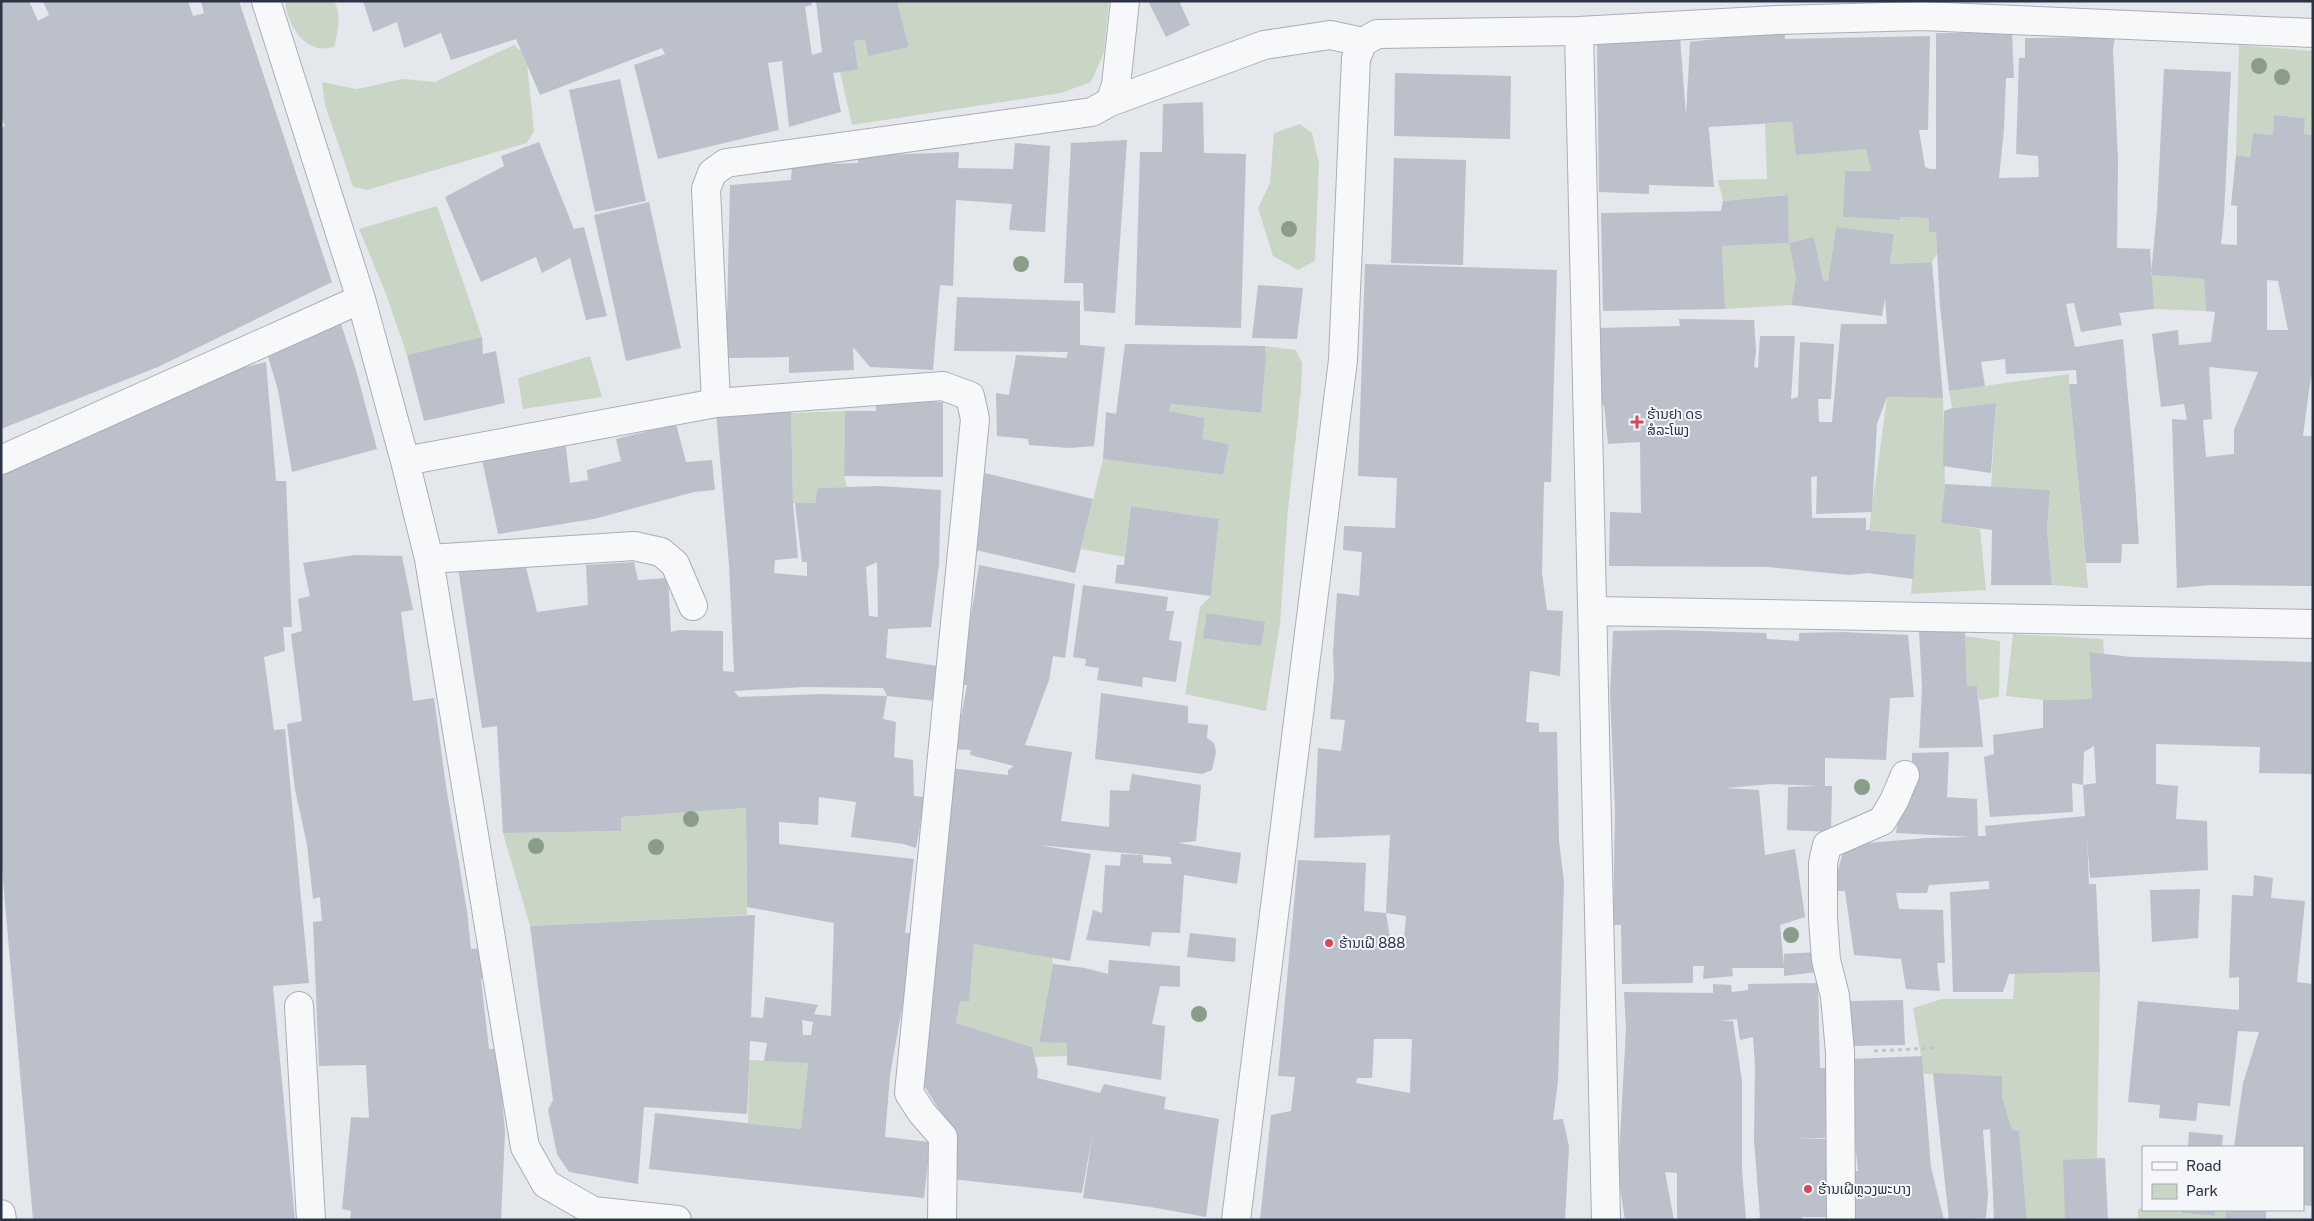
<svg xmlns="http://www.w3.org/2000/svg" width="2314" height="1221" font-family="'Public Sans','Noto Sans Lao',sans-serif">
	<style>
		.green { fill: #c9d6c5 }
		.building { fill: #bbc0ca; fill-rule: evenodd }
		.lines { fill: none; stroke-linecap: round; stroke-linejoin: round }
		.minor-casing { stroke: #a9aeb7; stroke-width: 30 }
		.path { stroke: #c2c5cb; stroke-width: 3; stroke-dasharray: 4 4; stroke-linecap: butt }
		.minor { stroke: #f7f8fa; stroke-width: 28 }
		.tree { fill: #899d89 }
		.poi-dot { fill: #d1495b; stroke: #f4f6f9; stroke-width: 2 }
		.labels { text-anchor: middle; stroke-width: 4; stroke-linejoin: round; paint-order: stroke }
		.poi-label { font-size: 14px; fill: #2b3445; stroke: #f4f6f9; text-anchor: start }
	</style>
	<rect width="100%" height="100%" fill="#e4e7ec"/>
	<path class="green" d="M 285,1 L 334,1 C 342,15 338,32 334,47 C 329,48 322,49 318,48 C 298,43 287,20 285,1 Z
		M 897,1 L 1109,1 L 1104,52 L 1091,82 L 1061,93 L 852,125 L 840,72 L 858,70 L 854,41 L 865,40 L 868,55 L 909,47 Z
		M 514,45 L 522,52 L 527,63 L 534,131 L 527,143 L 367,190 L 353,187 L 325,105 L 322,82 L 357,89 L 403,79 L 435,82 Z
		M 2239,45 L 2313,51 L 2313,135 L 2304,134 L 2305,118 L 2275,115 L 2273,135 L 2253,133 L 2250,157 L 2236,155 Z
		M 1792,122 L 1797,154 L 1866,149 L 1871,171 L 1845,172 L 1844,217 L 1899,220 L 1900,217 L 1929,218 L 1929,232 L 1936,233 L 1937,254 L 1932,262 L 1890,264 L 1894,234 L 1836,227 L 1828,281 L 1823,280 L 1814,237 L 1789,243 L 1796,278 L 1791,305 L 1725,309 L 1722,246 L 1789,243 L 1787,195 L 1723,201 L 1718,180 L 1767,179 L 1765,124 Z
		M 1300,124 L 1312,133 L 1319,163 L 1315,261 L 1298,270 L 1273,256 L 1258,208 L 1270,183 L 1274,133 Z
		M 437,206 L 482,337 L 407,355 L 386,294 L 359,229 Z
		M 2151,275 L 2204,279 L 2206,311 L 2154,309 Z
		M 1265,346 L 1296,350 L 1302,363 L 1301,390 L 1288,509 L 1280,624 L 1266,711 L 1185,694 L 1200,607 L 1211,596 L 1219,519 L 1131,506 L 1125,557 L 1081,549 L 1103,459 L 1223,475 L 1229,444 L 1202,439 L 1205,418 L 1169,411 L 1171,404 L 1261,413 L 1266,360 Z
		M 590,356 L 602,397 L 523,409 L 518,378 Z
		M 2069,374 L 2069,384 L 2088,588 L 2052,585 L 2047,530 L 2050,490 L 1991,487 L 1996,403 L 1952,408 L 1949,391 Z
		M 1887,397 L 1943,398 L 1945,484 L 1941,523 L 1980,529 L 1986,590 L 1911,594 L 1916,535 L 1869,530 Z
		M 845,411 L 844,476 L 847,487 L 818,488 L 815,503 L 793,503 L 791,413 Z
		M 2013,634 L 2103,639 L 2104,654 L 2089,652 L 2092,699 L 2043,700 L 2006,696 Z
		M 1965,636 L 2000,641 L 1999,697 L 1979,700 L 1977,687 L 1967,687 Z
		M 746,808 L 747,915 L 530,926 L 503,833 L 621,831 L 621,817 Z
		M 974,944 L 1052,957 L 1053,964 L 1039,1041 L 1067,1043 L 1067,1056 L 1035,1057 L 1032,1047 L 956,1023 L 960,1001 L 969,1002 Z
		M 2100,972 L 2097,1159 L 2065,1220 L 2027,1220 L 2019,1131 L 2012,1130 L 2002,1096 L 2002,1076 L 1924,1074 L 1913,1008 L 1942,999 L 2013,999 L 2015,974 Z
		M 749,1060 L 808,1063 L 801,1129 L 748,1123 Z
		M 2143,1208 L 2143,1210 L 2182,1210 L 2182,1213 L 2215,1216 L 2216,1210 L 2226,1210 L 2225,1220 L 2138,1220 L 2138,1209 Z"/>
	<path class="building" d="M 1,1 L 29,1 L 38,21 L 49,15 L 43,1 L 188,1 L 193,16 L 204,13 L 201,1 L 239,1 L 332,282 L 158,367 L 1,429 L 1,128 L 5,126 L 1,115 Z
		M 363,1 L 811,1 L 812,5 L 805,7 L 812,55 L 822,52 L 816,1 L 897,1 L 909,47 L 868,56 L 865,40 L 854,41 L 858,70 L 833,73 L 841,112 L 789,127 L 782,61 L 768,63 L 779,130 L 658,159 L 634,65 L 665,54 L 662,48 L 540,95 L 516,39 L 451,60 L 441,33 L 404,48 L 397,22 L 373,32 Z
		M 1148,1 L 1179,1 L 1190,25 L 1166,37 Z
		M 1784,30 L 1785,39 L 1930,36 L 1928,130 L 1919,130 L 1925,167 L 1930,169 L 1936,169 L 1936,33 L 2012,33 L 2014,78 L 2006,78 L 2004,129 L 1999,178 L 2039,177 L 2038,156 L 2016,154 L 2019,58 L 2025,58 L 2025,38 L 2115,37 L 2113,49 L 2118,160 L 2117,248 L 2150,249 L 2154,309 L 2119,313 L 2122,325 L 2081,332 L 2074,303 L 2066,304 L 2075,347 L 2123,339 L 2133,454 L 2139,544 L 2122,544 L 2121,563 L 2086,563 L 2069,384 L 2077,384 L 2076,370 L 2006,374 L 2005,359 L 1981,362 L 1985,386 L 1949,391 L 1940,306 L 1936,233 L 1929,232 L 1929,218 L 1900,217 L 1900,220 L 1843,217 L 1845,171 L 1871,171 L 1866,149 L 1796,155 L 1792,122 L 1709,127 L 1708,119 L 1714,187 L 1649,185 L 1649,194 L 1599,192 L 1597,43 L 1680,37 L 1686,116 L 1690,42 Z
		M 2164,69 L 2231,72 L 2224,215 L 2221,244 L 2237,245 L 2237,206 L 2231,205 L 2236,155 L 2250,157 L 2253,133 L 2273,135 L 2274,115 L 2305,118 L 2304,134 L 2313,135 L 2313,379 L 2311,376 L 2303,436 L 2313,436 L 2313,586 L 2210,585 L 2177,588 L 2172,419 L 2187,420 L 2184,404 L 2161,407 L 2152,334 L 2178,330 L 2179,345 L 2211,342 L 2215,312 L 2206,311 L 2204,279 L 2151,275 L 2157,211 ZM 2267,280 L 2278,281 L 2288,330 L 2267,330 ZM 2209,367 L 2258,372 L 2234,430 L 2234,454 L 2206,457 L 2203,420 L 2212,419 Z
		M 1395,73 L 1511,76 L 1510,139 L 1394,136 Z
		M 620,79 L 646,201 L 595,212 L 569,90 Z
		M 1203,102 L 1204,153 L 1246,154 L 1241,328 L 1135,325 L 1140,152 L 1162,152 L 1163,104 Z
		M 1127,140 L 1115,313 L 1084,311 L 1083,283 L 1064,283 L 1071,143 Z
		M 539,142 L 574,229 L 584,227 L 607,316 L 586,320 L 570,258 L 542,273 L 536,257 L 481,282 L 445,197 L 504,166 L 501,156 Z
		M 1015,143 L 1050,146 L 1045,232 L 1009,230 L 1012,204 L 956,200 L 953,286 L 940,285 L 933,370 L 870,367 L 853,347 L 854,370 L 789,373 L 789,357 L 726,358 L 730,185 L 791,180 L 792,165 L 858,163 L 858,156 L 959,152 L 958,168 L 1013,169 Z
		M 1394,158 L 1466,160 L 1463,265 L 1391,263 Z
		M 1788,195 L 1789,243 L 1722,246 L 1725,309 L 1603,311 L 1601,213 L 1721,211 L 1723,201 Z
		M 649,202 L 681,348 L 626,361 L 594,215 Z
		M 1836,227 L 1894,234 L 1890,264 L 1932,262 L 1943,398 L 1887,397 L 1877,424 L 1872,512 L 1816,514 L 1817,476 L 1811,477 L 1812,518 L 1866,518 L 1866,530 L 1916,535 L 1913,579 L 1867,573 L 1849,575 L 1768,567 L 1609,566 L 1610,512 L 1641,513 L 1640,442 L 1608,444 L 1604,405 L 1598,405 L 1596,328 L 1680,326 L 1679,319 L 1754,320 L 1756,351 L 1754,367 L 1758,368 L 1760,336 L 1795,336 L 1791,399 L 1798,397 L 1800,342 L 1834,344 L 1831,399 L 1818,399 L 1819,422 L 1832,422 L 1841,324 L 1887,324 L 1885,298 L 1882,316 L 1791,305 L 1796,278 L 1789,243 L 1814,237 L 1823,280 L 1828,281 Z
		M 1365,264 L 1557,270 L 1551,482 L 1544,482 L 1542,573 L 1547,610 L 1563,611 L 1560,676 L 1530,671 L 1526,722 L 1539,723 L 1539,732 L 1557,732 L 1559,841 L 1564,882 L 1558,1081 L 1553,1120 L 1563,1119 L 1569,1147 L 1565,1220 L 1260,1220 L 1271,1115 L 1291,1111 L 1295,1077 L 1278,1076 L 1298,860 L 1366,863 L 1364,911 L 1386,913 L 1390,937 L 1404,939 L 1406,916 L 1386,913 L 1390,835 L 1314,838 L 1318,748 L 1341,751 L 1345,720 L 1330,719 L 1334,679 L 1333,653 L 1337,593 L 1359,596 L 1362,552 L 1343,550 L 1344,526 L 1395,528 L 1397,478 L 1358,476 ZM 1374,1039 L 1412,1039 L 1410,1093 L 1356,1083 L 1357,1078 L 1372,1078 Z
		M 1258,285 L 1303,288 L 1297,339 L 1252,338 Z
		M 957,297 L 1080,301 L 1080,345 L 1105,347 L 1094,446 L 1069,448 L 1029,445 L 1028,439 L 997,436 L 996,393 L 1009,395 L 1016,355 L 1066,358 L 1068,352 L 954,351 Z
		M 341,324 L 356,370 L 377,449 L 292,472 L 278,390 L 267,353 Z
		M 482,337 L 483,354 L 496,351 L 505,403 L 424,421 L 407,355 Z
		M 1125,344 L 1265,346 L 1266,360 L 1261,413 L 1171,404 L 1169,411 L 1205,418 L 1202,439 L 1229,444 L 1223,475 L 1103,459 L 1106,412 L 1116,414 Z
		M 266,362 L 276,481 L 286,481 L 292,627 L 283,627 L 285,651 L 264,657 L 274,730 L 285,729 L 309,983 L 273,986 L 295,1220 L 33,1220 L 1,858 L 1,468 L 208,376 Z
		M 875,401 L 943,402 L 943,477 L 844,476 L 845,411 L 876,411 Z
		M 1996,403 L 1991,473 L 1943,466 L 1944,411 L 1952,408 Z
		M 791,408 L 793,503 L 798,558 L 775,560 L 774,573 L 807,576 L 807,562 L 802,562 L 795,503 L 815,503 L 818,488 L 879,486 L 941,490 L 939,564 L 931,627 L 888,629 L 886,658 L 937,666 L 937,701 L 887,696 L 883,688 L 803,687 L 734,691 L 739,697 L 821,694 L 887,696 L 883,719 L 896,722 L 894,757 L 913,760 L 914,796 L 925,797 L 916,848 L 904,844 L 851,837 L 856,802 L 819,797 L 818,825 L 779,822 L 779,844 L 914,859 L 905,933 L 912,933 L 905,992 L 890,1075 L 885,1137 L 930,1142 L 924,1198 L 649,1169 L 655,1113 L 801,1129 L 808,1063 L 764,1061 L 767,1043 L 750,1041 L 747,1114 L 644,1107 L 638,1184 L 569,1172 L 557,1154 L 548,1110 L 553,1100 L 530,926 L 755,915 L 751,1017 L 763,1018 L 765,997 L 818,1005 L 814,1014 L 831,1016 L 834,923 L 747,907 L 746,808 L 621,817 L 621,831 L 503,833 L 497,726 L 482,728 L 458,568 L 524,559 L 537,612 L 588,605 L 586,565 L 634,562 L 638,580 L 668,578 L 671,632 L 679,630 L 723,631 L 723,671 L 734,672 L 729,565 L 716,412 ZM 877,562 L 878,617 L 869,616 L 866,567 ZM 802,1020 L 813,1022 L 811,1035 L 803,1035 Z
		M 676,424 L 686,462 L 712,460 L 715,490 L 694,492 L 594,519 L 498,534 L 481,455 L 565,439 L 570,483 L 588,480 L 587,470 L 621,461 L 616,439 Z
		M 985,473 L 1093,499 L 1075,573 L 967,548 Z
		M 1945,484 L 2050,490 L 2047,530 L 2052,585 L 1991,585 L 1992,530 L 1941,523 Z
		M 1131,506 L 1219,519 L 1211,596 L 1115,583 L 1117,565 L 1124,565 Z
		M 354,555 L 402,556 L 413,610 L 401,612 L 413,701 L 434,698 L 446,786 L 467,911 L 471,949 L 481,948 L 485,977 L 481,979 L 489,1049 L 498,1049 L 505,1132 L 501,1220 L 350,1220 L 351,1211 L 342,1209 L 351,1117 L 369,1118 L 366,1065 L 319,1066 L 313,922 L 322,921 L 320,897 L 313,899 L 307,845 L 295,789 L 287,724 L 302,721 L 291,634 L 302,631 L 298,599 L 310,596 L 303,563 Z
		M 979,565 L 1075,584 L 1065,658 L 1053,656 L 1049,680 L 1025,745 L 1072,752 L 1061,821 L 1109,827 L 1110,790 L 1129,791 L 1132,774 L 1201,785 L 1196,841 L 1178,843 L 1241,853 L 1237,884 L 1184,875 L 1180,933 L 1152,932 L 1150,946 L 1086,940 L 1093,910 L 1102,913 L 1105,865 L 1120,866 L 1121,854 L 1143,855 L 1143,863 L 1172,864 L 1170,857 L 1038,845 L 1091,854 L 1070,961 L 974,944 L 969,1002 L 960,1001 L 956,1023 L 1032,1047 L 1038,1071 L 1037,1078 L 1100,1093 L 1104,1084 L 1166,1097 L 1164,1109 L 1219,1119 L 1206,1217 L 1151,1207 L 1083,1198 L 1093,1131 L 1082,1193 L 951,1179 L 949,1125 L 921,1081 L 950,768 L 1008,775 L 1008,770 L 1014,766 L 970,755 L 971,750 L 952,749 L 954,726 L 959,727 L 967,685 L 960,685 Z
		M 1083,585 L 1168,597 L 1166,611 L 1174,611 L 1169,640 L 1182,642 L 1176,682 L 1143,677 L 1142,687 L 1097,680 L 1099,668 L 1085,666 L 1086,659 L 1073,657 Z
		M 1207,613 L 1265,622 L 1261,646 L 1203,638 Z
		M 1670,630 L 1766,633 L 1767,639 L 1799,641 L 1799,633 L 1842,632 L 1908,635 L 1914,697 L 1890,698 L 1886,760 L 1825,758 L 1825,786 L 1832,786 L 1831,832 L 1787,830 L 1788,787 L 1820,786 L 1772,784 L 1725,788 L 1759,790 L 1765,855 L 1795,849 L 1805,917 L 1780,925 L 1784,966 L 1784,954 L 1816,952 L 1817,972 L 1784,976 L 1784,968 L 1732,968 L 1733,976 L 1703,979 L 1704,966 L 1693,966 L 1693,983 L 1622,984 L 1621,925 L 1613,925 L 1615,811 L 1610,693 L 1613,631 Z
		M 1919,631 L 1965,631 L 1967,687 L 1977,686 L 1983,747 L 1919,748 L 1922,687 Z
		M 2089,652 L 2131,657 L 2313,662 L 2313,774 L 2259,773 L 2260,747 L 2156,744 L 2156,784 L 2178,786 L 2176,819 L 2207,821 L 2208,870 L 2090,878 L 2087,839 L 2089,884 L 2096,884 L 2100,972 L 2009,974 L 2003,992 L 1953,992 L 1950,892 L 1989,889 L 1989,881 L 1929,885 L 1927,893 L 1896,893 L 1899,909 L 1943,910 L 1945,963 L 1937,963 L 1940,991 L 1906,989 L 1901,959 L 1854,955 L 1845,891 L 1832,891 L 1845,845 L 1927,838 L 1972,837 L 1896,833 L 1902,793 L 1912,794 L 1912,753 L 1949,752 L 1947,797 L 1977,799 L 1978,836 L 1986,836 L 1985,826 L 2085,816 L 2083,785 L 2096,783 L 2094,746 L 2084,752 L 2083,785 L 2072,783 L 2073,812 L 1990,817 L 1984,757 L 1994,754 L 1993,735 L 2043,728 L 2043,700 L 2092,699 Z
		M 1101,693 L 1188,706 L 1188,723 L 1208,725 L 1207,738 L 1214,743 L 1216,752 L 1212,770 L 1202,774 L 1095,759 Z
		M 2254,875 L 2273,878 L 2271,898 L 2305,901 L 2297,982 L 2313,984 L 2313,1206 L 2303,1205 L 2303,1147 L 2234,1147 L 2243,1083 L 2259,1032 L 2238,1031 L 2230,1106 L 2198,1103 L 2196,1121 L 2159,1118 L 2160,1105 L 2128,1102 L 2138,1001 L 2239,1010 L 2239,977 L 2229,978 L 2232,895 L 2253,896 Z
		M 2200,889 L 2198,938 L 2152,942 L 2150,890 Z
		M 1190,933 L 1236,938 L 1235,962 L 1187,957 Z
		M 1109,960 L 1180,966 L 1180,987 L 1160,986 L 1152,1024 L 1165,1026 L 1161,1080 L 1067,1065 L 1067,1043 L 1039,1042 L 1053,964 L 1085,968 L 1108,974 Z
		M 1818,983 L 1820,1068 L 1831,1068 L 1825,1138 L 1795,1139 L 1831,1139 L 1832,1217 L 1802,1217 L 1802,1220 L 1751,1220 L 1760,1218 L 1754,1139 L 1755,1065 L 1753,1037 L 1740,1040 L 1737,1019 L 1720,1021 L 1733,1021 L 1742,1081 L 1742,1170 L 1746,1220 L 1677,1220 L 1677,1173 L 1665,1172 L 1674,1220 L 1625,1220 L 1618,1174 L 1626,1029 L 1624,992 L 1713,993 L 1713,984 L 1731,985 L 1732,992 L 1748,990 L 1748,984 Z
		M 1903,1000 L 1905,1045 L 1851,1046 L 1850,1001 Z
		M 1922,1056 L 1931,1167 L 1944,1220 L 1851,1220 L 1850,1171 L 1858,1171 L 1853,1123 L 1852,1059 Z
		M 1933,1073 L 2002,1076 L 2002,1096 L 2012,1130 L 2019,1131 L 2027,1220 L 1994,1220 L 1990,1129 L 1983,1130 L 1988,1194 L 1986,1218 L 1949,1220 Z
		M 2189,1132 L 2223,1135 L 2222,1147 L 2188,1147 Z
		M 2105,1158 L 2108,1220 L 2065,1220 L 2063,1160 Z
		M 2182,1210 L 2216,1210 L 2215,1216 L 2182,1213 Z
		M 2226,1210 L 2266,1210 L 2266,1220 L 2225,1220 Z"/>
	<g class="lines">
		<g class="minor-casing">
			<path id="minor" d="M 266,1 L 361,299 L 405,461 L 429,559 L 525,1147 L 546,1184 L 593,1211 L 677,1220
				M 1579,31 L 1606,1220
				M 1110,102 L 1116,85 L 1125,1
				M 716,403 L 706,189 L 712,173 L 726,163 L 1092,112 L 1110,102 L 1264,45 L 1330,35 L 1363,42 L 1377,34 L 1579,31 L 1777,20 L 1922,16 L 2313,33
				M 1,460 L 361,299
				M 405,461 L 716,403 L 943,386 L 970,396 L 975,419 L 909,1093 L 922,1113 L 943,1137 L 942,1220
				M 429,559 L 634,546 L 661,552 L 675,564 L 693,606
				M 1593,611 L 2313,624
				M 299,1006 L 311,1220
				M 1,1214 L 2,1220
				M 1236,1220 L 1343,360 L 1356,58 L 1363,42
				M 1841,1220 L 1840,1052 L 1835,996 L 1826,960 L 1823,919 L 1823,863 L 1827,845 L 1882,821 L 1894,801 L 1905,775"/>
		</g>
		<path class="path" d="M 1874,1051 L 1935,1048"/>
		<use href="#minor" class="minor"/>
	</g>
	<g class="tree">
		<circle cx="2259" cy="66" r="8"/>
		<circle cx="2282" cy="77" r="8"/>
		<circle cx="1289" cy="229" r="8"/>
		<circle cx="1021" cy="264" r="8"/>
		<circle cx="1862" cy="787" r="8"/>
		<circle cx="691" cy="819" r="8"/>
		<circle cx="536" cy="846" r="8"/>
		<circle cx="656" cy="847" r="8"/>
		<circle cx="1791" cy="935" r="8"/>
		<circle cx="1199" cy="1014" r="8"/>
	</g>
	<g class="poi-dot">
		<path d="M1634.5 414.5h5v5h5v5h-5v5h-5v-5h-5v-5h5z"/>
		<circle cx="1329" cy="943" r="5"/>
		<circle cx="1808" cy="1189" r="5"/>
	</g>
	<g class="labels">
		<g class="poi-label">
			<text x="1647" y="419">ຮ້ານຢາ ດຣ<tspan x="1647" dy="16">ສໍລະໂພງ</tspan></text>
			<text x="1339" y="948">ຮ້ານເຝີ 888</text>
			<text x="1818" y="1194">ຮ້ານເຝີຫຼວງພະບາງ</text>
		</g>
	</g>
	<rect width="2314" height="1221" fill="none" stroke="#2b3445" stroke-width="5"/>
	<rect x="2142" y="1146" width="162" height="65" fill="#f4f6f9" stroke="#a4a8b1"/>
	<rect x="2152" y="1162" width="25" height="8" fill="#f7f8fa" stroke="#a4a8b1"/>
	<text x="2186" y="1171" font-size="15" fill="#2b3445">Road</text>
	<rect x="2152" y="1184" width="25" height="15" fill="#c9d6c5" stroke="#a4a8b1"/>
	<text x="2186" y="1196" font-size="15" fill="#2b3445">Park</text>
</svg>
